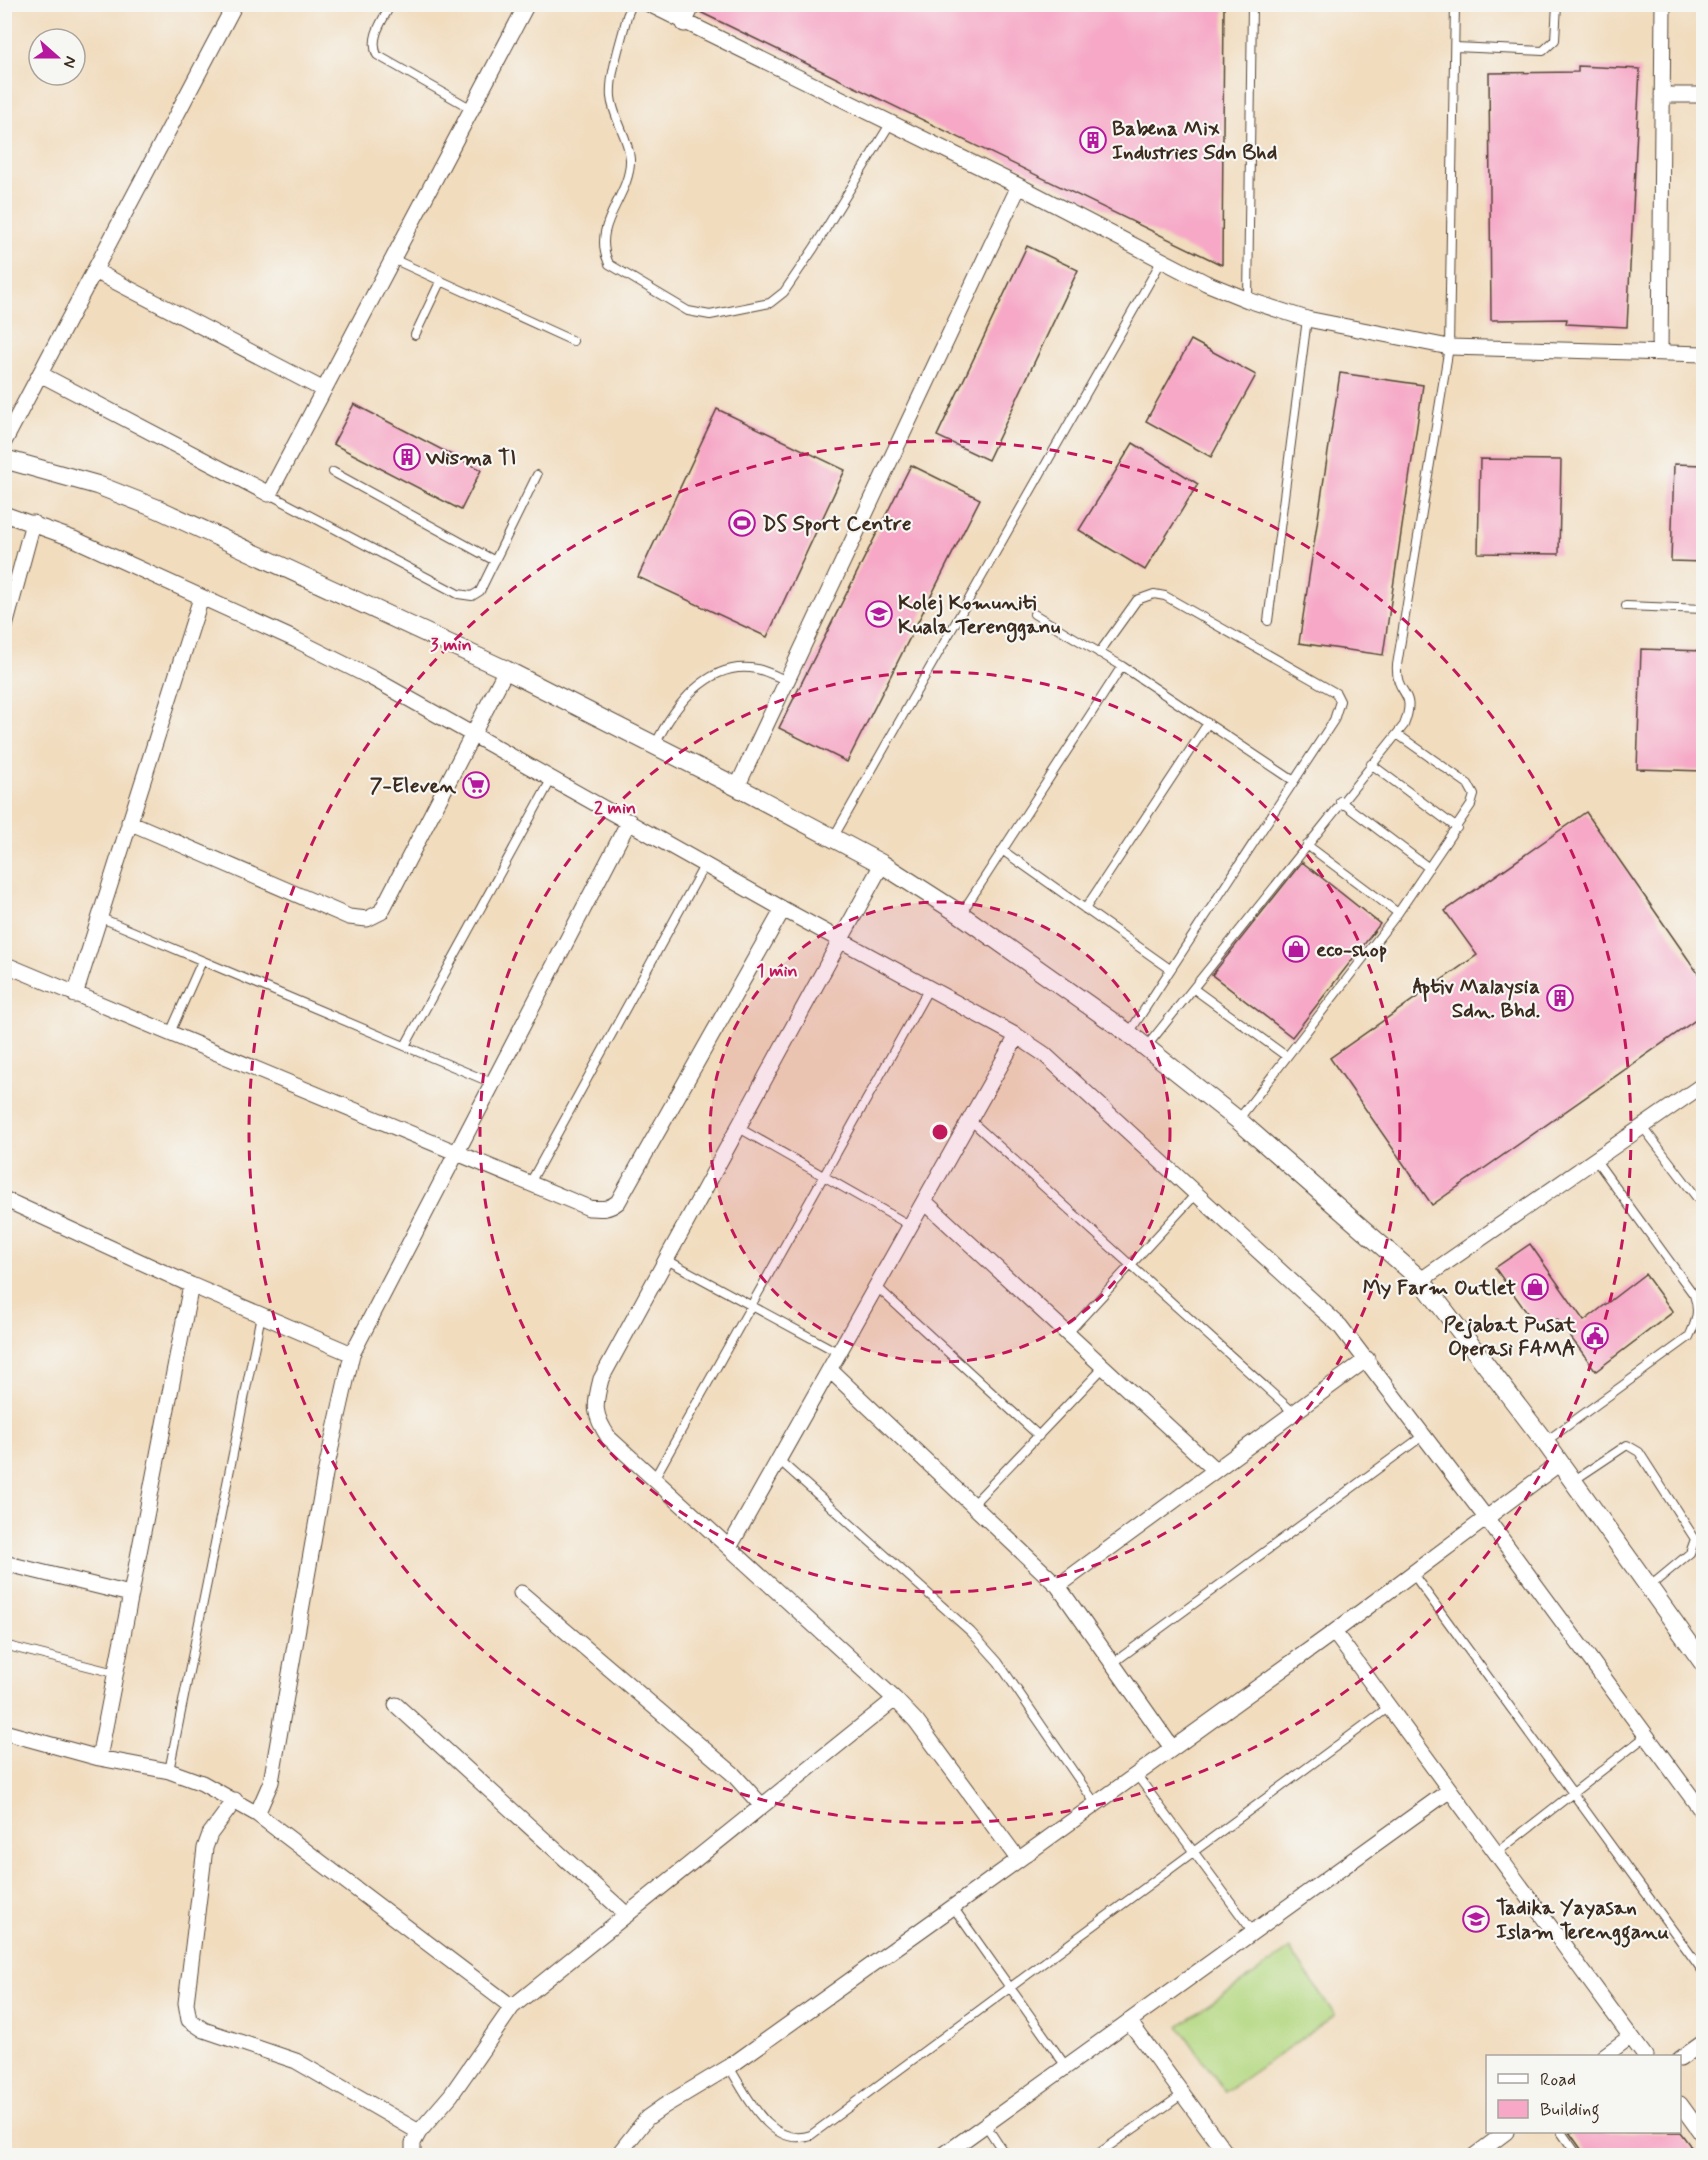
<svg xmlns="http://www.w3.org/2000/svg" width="1708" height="2160" font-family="Mynerve,sans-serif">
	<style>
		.pitch { fill: #b4d881; stroke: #788150; stroke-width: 1.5 }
		.building { fill: #f6a8c6 }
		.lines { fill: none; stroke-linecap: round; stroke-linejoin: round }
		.service-casing { stroke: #564536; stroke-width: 10 }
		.minor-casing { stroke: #564536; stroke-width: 17 }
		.tertiary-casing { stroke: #564536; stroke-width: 20 }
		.service { stroke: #fff; stroke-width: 8 }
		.minor { stroke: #fff; stroke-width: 15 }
		.tertiary { stroke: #fff; stroke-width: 18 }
		.ring { fill: none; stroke: #c2185b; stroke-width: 3; stroke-dasharray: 10 8 }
		.labels { text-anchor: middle; stroke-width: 4.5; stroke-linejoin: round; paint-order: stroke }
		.poi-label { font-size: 21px; font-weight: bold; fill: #3b2a1e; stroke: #f6f6f2; text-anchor: start }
		.centre { fill: #c2185b; stroke: #f6f6f2; stroke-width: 3 }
		.ring-label { font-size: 18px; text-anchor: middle; font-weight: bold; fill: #c2185b; stroke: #f6f6f2; stroke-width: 4.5; stroke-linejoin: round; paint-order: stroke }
	</style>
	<rect width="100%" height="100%" fill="#f6f6f2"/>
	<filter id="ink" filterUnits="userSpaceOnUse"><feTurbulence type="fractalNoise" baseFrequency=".0167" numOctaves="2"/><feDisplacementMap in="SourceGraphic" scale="12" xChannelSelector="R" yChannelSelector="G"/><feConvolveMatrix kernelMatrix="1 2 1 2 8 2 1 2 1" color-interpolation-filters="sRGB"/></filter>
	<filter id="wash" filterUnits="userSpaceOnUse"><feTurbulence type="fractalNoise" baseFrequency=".008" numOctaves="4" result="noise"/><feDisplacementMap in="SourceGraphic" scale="24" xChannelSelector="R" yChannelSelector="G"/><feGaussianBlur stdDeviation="1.35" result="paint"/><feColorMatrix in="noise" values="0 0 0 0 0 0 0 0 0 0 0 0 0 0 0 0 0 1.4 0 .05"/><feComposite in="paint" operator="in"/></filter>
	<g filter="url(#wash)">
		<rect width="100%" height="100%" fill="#f1dcbe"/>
		<path class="pitch" d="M 1290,1949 L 1335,2015 L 1225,2092 L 1179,2026 Z"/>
		<g id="blocks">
			<path class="building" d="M 703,4 L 1224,4 L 1222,265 L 700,12 Z
				M 1578,66 L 1640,69 L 1627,327 L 1566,324 L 1567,319 L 1491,320 L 1489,73 L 1578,72 Z
				M 1027,246 L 1078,270 L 988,460 L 937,436 Z
				M 1191,340 L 1256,375 L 1211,457 L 1146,421 Z
				M 1340,373 L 1423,385 L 1383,655 L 1299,643 Z
				M 354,404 L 481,470 L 461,510 L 333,444 Z
				M 717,409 L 845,470 L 767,637 L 638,577 Z
				M 1133,443 L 1198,484 L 1145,570 L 1079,530 Z
				M 1480,459 L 1561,460 L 1559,554 L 1478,553 Z
				M 1674,464 L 1704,465 L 1704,562 L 1671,561 Z
				M 911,465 L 980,499 L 847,762 L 779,728 Z
				M 1641,649 L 1704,651 L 1704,771 L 1637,769 Z
				M 1586,812 L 1704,982 L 1704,1014 L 1432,1205 L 1330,1058 L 1477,955 L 1445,911 Z
				M 1302,862 L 1380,924 L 1292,1037 L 1212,975 Z
				M 1530,1244 L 1584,1321 L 1645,1274 L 1673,1312 L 1596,1371 L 1557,1319 L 1540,1331 L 1495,1268 Z
				M 1569,2132 L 1680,2132 L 1698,2156 L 1586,2156 Z"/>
		</g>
	</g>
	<g filter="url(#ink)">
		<use href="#blocks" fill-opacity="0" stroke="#564536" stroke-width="1.5"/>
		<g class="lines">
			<g class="service-casing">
				<path id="service" d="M 391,4 C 383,20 369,37 377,55 L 472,109
					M 632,4 L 627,16 C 622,39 609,74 611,97 C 613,118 629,138 630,159 C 631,198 590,223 609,264 L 688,311 L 710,315 L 770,303 L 784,292 L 814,248 L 890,124
					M 1455,47 L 1543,51 L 1555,40 L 1557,4
					M 393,259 L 573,341
					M 1248,300 L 1252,4
					M 415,335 L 440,282
					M 333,472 L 495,561
					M 269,494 L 458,594 L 472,596 L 480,591 L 537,475
					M 1626,606 L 1704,609
					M 1034,614 L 1122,666 L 1294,781
					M 1268,621 L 1307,319
					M 1099,653 L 1137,600 L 1154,594 L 1165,596 L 1336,693 L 1340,701 L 1334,720 L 1129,1033
					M 655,745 C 673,708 708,659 757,669 C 767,671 778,677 787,681
					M 1371,764 L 1457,828
					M 1340,801 L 1429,868
					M 833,838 L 1162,260
					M 1307,845 L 1398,913
					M 1002,850 L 1170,969
					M 1085,909 L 1208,723
					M 961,914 L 1122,666
					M 99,917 L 492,1083
					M 1194,989 L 1286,1056
					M 170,1033 L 202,961
					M 405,1046 L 551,780
					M 1147,1046 L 1404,725 C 1418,688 1395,698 1397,665 L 1449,347 L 1455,4
					M 970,1120 L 1293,1412
					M 1238,1120 L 1398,913 L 1471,805 L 1474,795 L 1468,784 L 1397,734
					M 1642,1126 L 1704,1207
					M 739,1128 L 911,1226
					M 530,1183 L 705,864
					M 667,1260 L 839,1353
					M 877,1287 L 1039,1436
					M 1067,1334 L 1196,1194
					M 1545,1442 L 1689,1337 C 1696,1322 1700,1311 1694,1295 L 1595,1159
					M 779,1460 L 971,1632 L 998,1662 L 1095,1803
					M 654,1479 L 929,988
					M 1573,1481 L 1627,1445 L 1639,1452 L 1695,1539 L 1690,1553 L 1649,1587
					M 972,1505 L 1104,1367
					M 1413,1574 L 1704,1973
					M 4,1645 L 115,1673
					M 1113,1663 L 1424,1435
					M 169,1771 L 261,1315
					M 1136,1774 L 1253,1932
					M 1496,1853 L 1646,1736
					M 953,1907 L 1065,2065
					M 729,2067 C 747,2095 770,2149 811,2135 L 1389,1707
					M 985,2124 L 1006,2156
					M 1561,2132 L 1578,2156
					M 1095,2156 L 1183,2094"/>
			</g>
			<g class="minor-casing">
				<path id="minor" d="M 649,4 L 1019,186 L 1206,283 L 1248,300 L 1307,319 L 1449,347 L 1704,354
					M 684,24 L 693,4
					M 1662,95 L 1704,95
					M 95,271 L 324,390
					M 1660,353 L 1663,4
					M 40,374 L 269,494 L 527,4
					M 4,442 L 235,4
					M 4,514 L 74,539 L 296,640 L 372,678 L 783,909 L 1017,1036 L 1044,1054 L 1340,1326 L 1487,1519 L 1704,1814
					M 4,630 L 33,523
					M 737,787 L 1019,186
					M 129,822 L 349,917 L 367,919 L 381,912 L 506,670
					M 882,864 L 601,1379 C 594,1406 593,1414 609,1438 L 895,1699 L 916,1721 L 1018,1859
					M 4,964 L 589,1208 C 601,1209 608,1210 618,1202 L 783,909
					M 75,995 L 201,598
					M 4,1199 L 191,1285 L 352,1354 L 325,1474 L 271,1782 L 257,1814
					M 925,1202 L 1214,1469
					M 1421,1280 L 1704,1084
					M 352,1354 L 629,821
					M 830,1370 L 1058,1586 L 1172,1748
					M 730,1546 L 1017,1036
					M 4,1563 L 130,1594
					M 1058,1586 L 1367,1359
					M 521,1593 L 732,1773 L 762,1806
					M 1334,1632 L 1645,2056
					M 396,1705 L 627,1915
					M 4,1732 L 99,1758 L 169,1771 L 202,1783 L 257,1814 L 512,2007 L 895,1699
					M 99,1758 L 191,1285
					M 235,1800 L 210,1834 L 205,1848 L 186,2003 L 189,2020 L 204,2030 L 296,2061 L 419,2132
					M 1129,2021 L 1228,2156
					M 1604,2056 L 1630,2037
					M 1680,2059 L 1704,2042
					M 1680,2104 L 1704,2137
					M 413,2156 L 413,2143 L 419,2132 L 451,2095 L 512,2007
					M 617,2156 L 647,2118 L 664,2106 L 729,2067 L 953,1907 L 1334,1632 L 1560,1463
					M 942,2156 L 1450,1790
					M 1474,2156 L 1506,2132"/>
			</g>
			<g class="tertiary-casing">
				<path id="tertiary" d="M 4,459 L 97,485 L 158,509 L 506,670 L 737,787 L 882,864 L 960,914 L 1128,1033 L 1238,1120 L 1421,1280 L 1545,1442 L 1704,1664"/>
			</g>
			<use href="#service" class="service"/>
			<use href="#minor" class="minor"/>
			<use href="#tertiary" class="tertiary"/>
		</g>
	</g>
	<circle cx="940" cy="1132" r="230" fill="#c2185b" fill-opacity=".12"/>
	<g class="ring">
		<circle cx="940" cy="1132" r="230"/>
		<circle cx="940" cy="1132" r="460"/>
		<circle cx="940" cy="1132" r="691"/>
	</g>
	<defs>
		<g id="building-ring" transform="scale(1.35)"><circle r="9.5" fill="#f6f6f2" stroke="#b5179e" stroke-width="1.5"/><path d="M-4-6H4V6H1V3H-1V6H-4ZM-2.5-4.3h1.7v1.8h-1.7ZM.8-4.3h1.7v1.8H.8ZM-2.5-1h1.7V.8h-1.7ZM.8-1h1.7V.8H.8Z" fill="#b5179e"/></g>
		<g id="stadium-ring" transform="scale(1.35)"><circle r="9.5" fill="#f6f6f2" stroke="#b5179e" stroke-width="1.5"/><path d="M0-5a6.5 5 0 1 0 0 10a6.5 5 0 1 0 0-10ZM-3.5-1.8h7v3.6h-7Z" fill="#b5179e"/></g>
		<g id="university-ring" transform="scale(1.35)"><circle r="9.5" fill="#f6f6f2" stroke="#b5179e" stroke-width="1.5"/><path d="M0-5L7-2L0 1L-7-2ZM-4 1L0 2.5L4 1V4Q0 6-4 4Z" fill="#b5179e"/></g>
		<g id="supermarket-ring" transform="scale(1.35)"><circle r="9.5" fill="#f6f6f2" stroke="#b5179e" stroke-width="1.5"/><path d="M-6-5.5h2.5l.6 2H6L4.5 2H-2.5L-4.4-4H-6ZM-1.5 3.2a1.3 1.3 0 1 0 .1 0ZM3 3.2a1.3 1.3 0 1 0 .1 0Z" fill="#b5179e"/></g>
		<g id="shop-ring" transform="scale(1.35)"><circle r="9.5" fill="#f6f6f2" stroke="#b5179e" stroke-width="1.5"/><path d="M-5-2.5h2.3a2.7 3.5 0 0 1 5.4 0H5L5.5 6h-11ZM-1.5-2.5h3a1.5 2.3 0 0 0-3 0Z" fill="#b5179e"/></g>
		<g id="civic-ring" transform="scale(1.35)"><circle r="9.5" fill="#f6f6f2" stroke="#b5179e" stroke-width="1.5"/><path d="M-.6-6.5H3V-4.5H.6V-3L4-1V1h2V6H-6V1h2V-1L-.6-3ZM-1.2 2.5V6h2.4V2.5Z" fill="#b5179e"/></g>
		<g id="school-ring" transform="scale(1.35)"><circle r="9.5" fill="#f6f6f2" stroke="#b5179e" stroke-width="1.5"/><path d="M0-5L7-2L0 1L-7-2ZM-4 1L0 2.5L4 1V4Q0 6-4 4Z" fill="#b5179e"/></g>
	</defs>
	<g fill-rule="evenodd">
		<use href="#building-ring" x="1093" y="140"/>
		<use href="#building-ring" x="407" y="457"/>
		<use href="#stadium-ring" x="742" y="523"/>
		<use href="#university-ring" x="879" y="614"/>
		<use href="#supermarket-ring" x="476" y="785"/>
		<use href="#shop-ring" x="1296" y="949"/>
		<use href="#building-ring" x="1560" y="998"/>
		<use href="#shop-ring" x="1535" y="1287"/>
		<use href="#civic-ring" x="1595" y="1336"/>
		<use href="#school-ring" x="1476" y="1919"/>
	</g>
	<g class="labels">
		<g class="poi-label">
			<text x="1112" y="135">Babena Mix<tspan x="1112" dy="24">Industries Sdn Bhd</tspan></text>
			<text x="426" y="464">Wisma TI</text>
			<text x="762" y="530">DS Sport Centre</text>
			<text x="898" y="609">Kolej Komuniti<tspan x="898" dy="24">Kuala Terengganu</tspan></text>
			<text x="456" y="792" text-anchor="end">7-Eleven</text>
			<text x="1316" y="956">eco-shop</text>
			<text x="1540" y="993" text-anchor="end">Aptiv Malaysia<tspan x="1540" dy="24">Sdn. Bhd.</tspan></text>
			<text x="1516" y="1294" text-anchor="end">My Farm Outlet</text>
			<text x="1576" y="1331" text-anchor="end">Pejabat Pusat<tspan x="1576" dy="24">Operasi FAMA</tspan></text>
			<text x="1496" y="1914">Tadika Yayasan<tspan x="1496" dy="24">Islam Terengganu</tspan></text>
		</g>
	</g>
	<circle cx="940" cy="1132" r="9" class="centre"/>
	<g class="ring-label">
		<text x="451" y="650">3 min</text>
		<text x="615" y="813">2 min</text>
		<text x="777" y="976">1 min</text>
	</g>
	<rect width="1708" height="2160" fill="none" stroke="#f6f6f2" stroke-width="24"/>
	<rect x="1486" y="2055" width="195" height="78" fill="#f6f6f2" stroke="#aba49d" stroke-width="1.5"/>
	<rect x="1498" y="2074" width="30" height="9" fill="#ffffff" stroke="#aba49d" stroke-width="1.5"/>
	<text x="1540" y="2085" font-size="18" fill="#3b2a1e">Road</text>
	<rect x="1498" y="2100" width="30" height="18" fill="#f6a8c6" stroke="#aba49d" stroke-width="1.5"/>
	<text x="1540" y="2115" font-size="18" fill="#3b2a1e">Building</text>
	<g transform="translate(57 57) rotate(111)"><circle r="28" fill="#f6f6f2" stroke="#aba49d" stroke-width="1.5"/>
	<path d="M0-4.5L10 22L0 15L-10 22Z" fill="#b5179e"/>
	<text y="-9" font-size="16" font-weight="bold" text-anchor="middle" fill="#3b2a1e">N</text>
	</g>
</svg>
